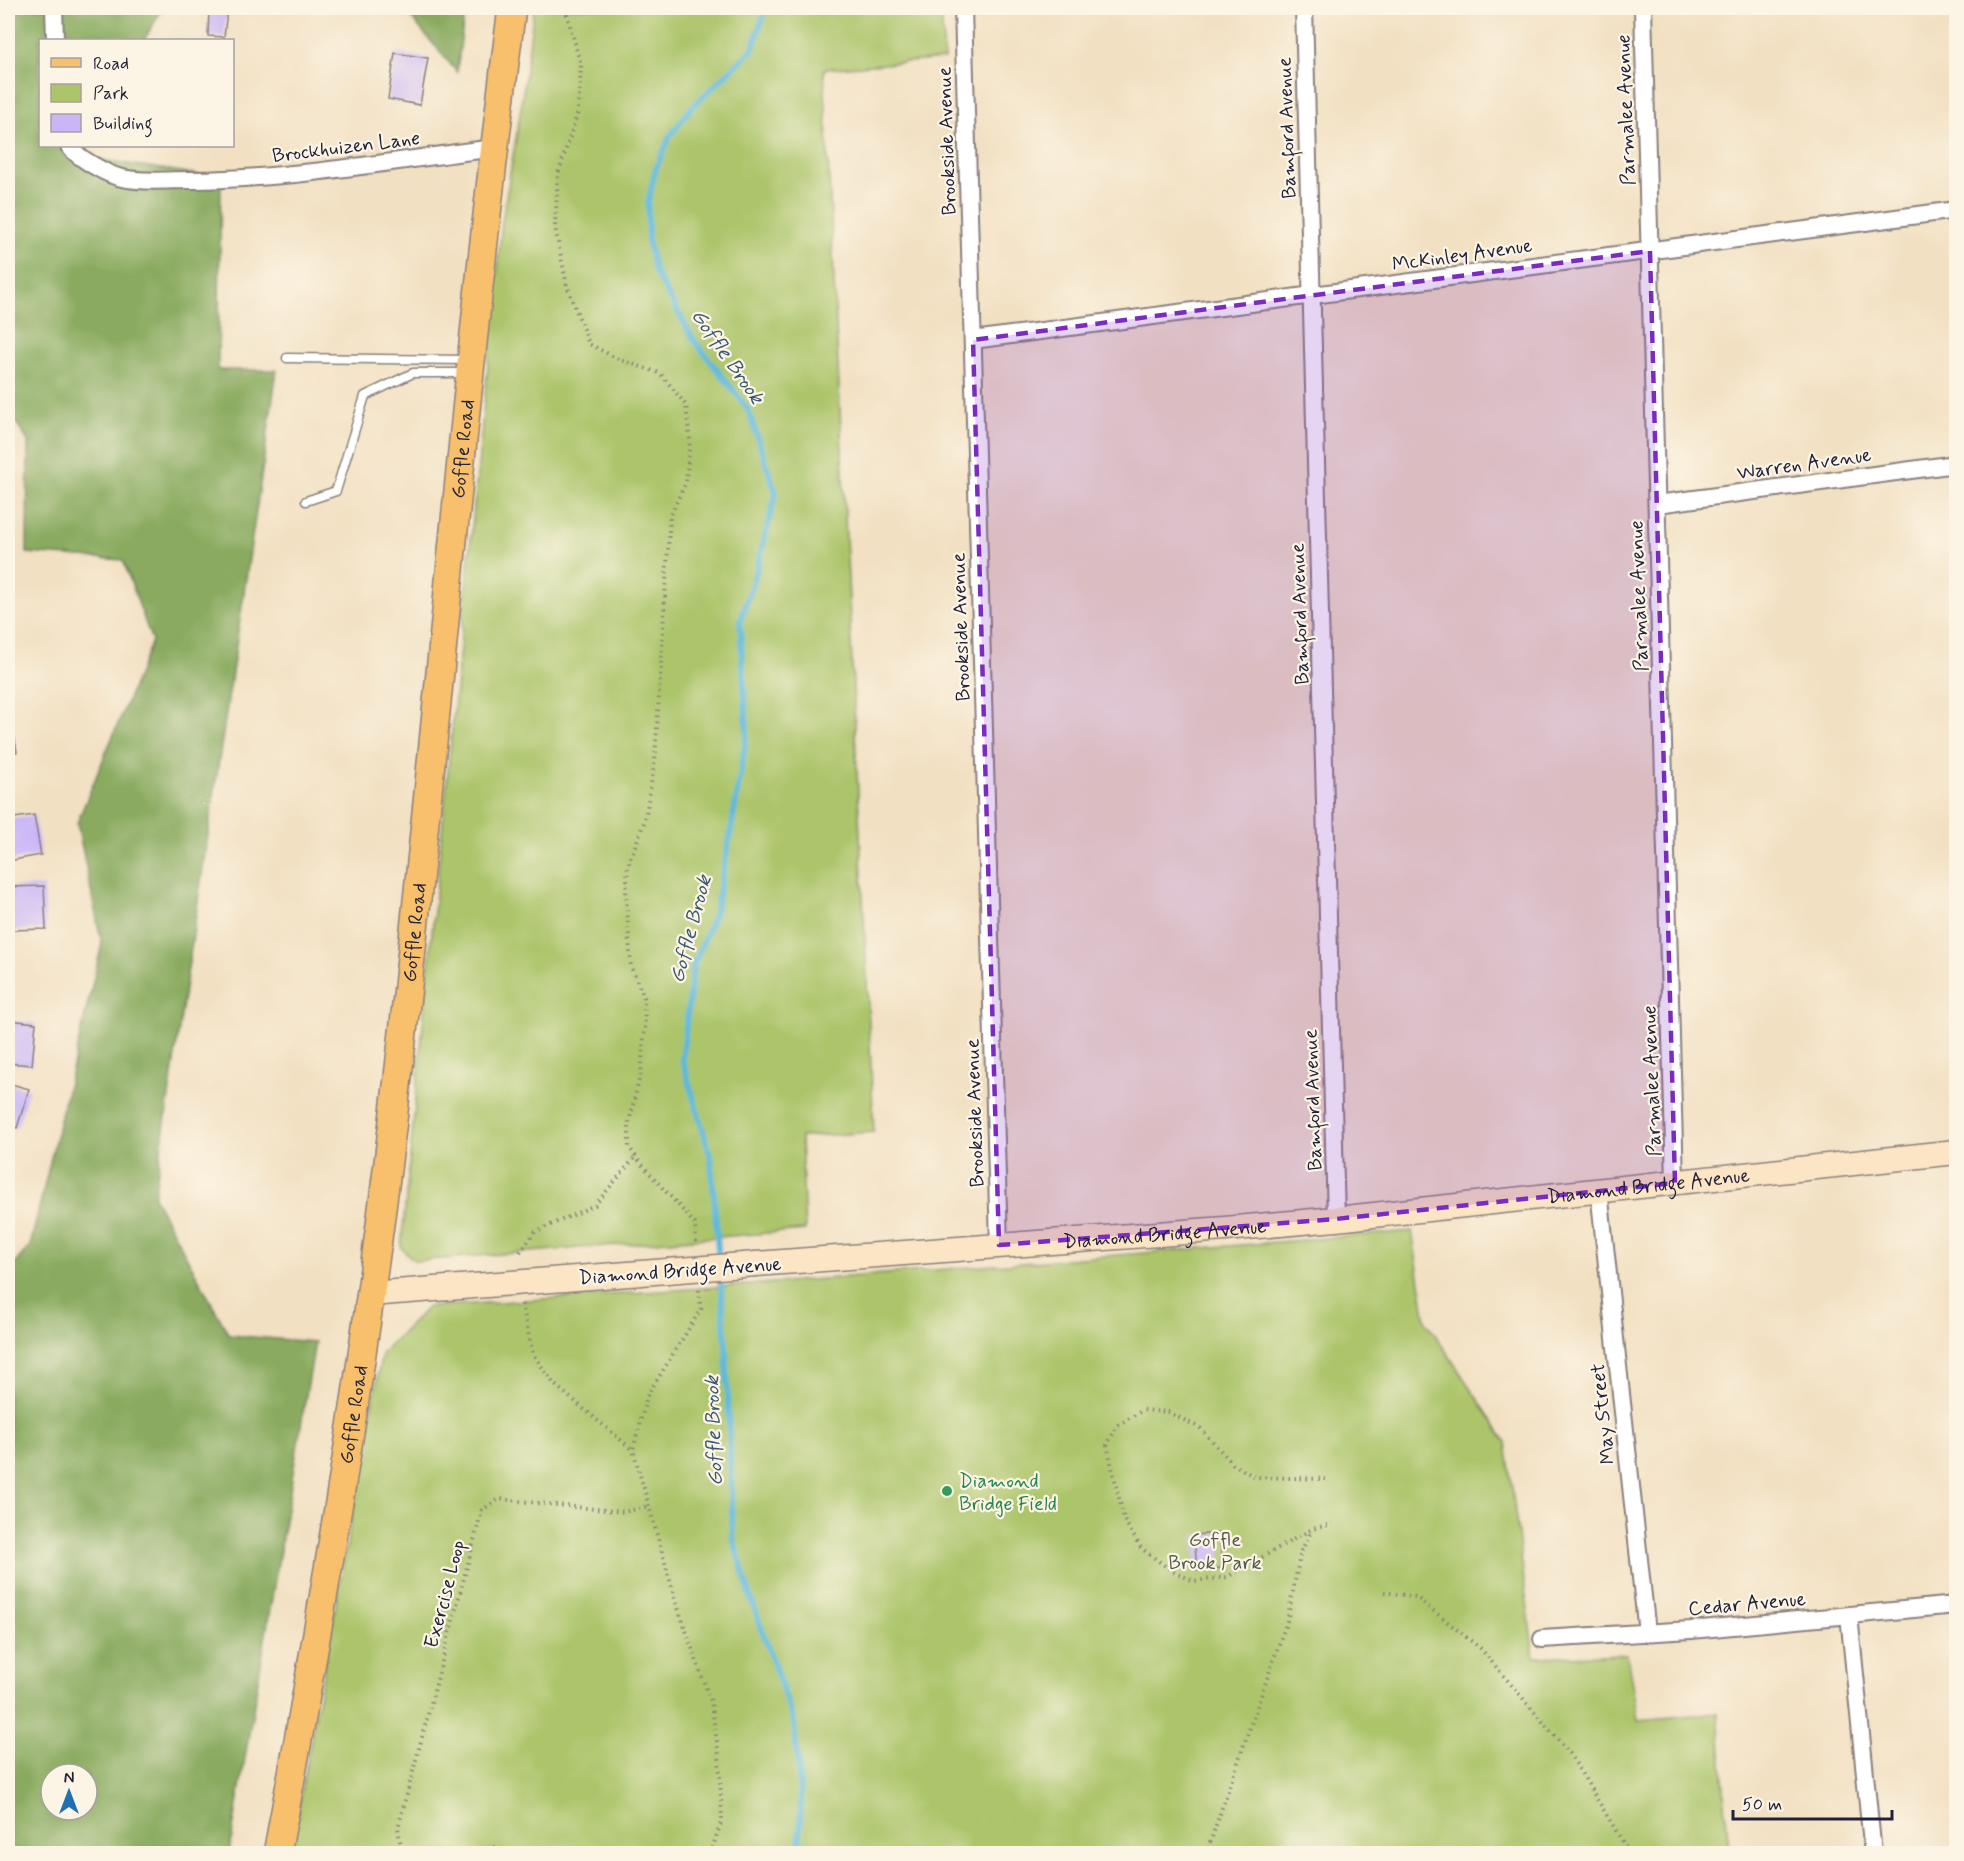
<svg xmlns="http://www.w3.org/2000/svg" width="1964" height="1861" font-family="Mynerve,sans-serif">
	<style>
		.green { fill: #acc56a; stroke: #677452; stroke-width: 1.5 }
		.forest { fill: #89aa5e; stroke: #56664c; stroke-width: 1.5; fill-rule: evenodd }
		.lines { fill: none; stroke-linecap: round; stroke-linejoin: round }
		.stream { stroke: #5db9db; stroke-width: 6 }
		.building { fill: #c9b6f7 }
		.lane-casing { stroke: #8a817e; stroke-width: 11 }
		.street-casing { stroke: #8a817e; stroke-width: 20 }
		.secondary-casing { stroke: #8a817e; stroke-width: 27 }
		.primary-casing { stroke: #8a817e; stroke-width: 30 }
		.path { stroke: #8a817e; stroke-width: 4; stroke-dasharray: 1.5 4.5; stroke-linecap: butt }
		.lane { stroke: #fff; stroke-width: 8 }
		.street { stroke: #fff; stroke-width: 16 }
		.secondary { stroke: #fce5c4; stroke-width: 24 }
		.primary { stroke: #f8bf6c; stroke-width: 27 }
		.secondary-bridge-casing { stroke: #8a817e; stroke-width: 27; stroke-linecap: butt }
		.secondary-bridge { stroke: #fce5c4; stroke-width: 24 }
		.marked { fill: #7b2cbf; fill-opacity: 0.2; stroke: #7b2cbf; stroke-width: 4.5; stroke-dasharray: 12 8; stroke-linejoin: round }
		.leisure-dot { fill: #2e9e5b; stroke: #fcf5e5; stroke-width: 2 }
		.labels { text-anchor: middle; stroke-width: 4.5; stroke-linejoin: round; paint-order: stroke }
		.street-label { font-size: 20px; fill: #22223b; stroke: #fcf5e5 }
		.leisure-label { font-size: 20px; fill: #27864d; stroke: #fcf5e5; text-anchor: start }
		.park-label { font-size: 20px; fill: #525b4b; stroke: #fcf5e5 }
		.water-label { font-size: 21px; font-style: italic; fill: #375773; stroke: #fcf5e5 }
	</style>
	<rect width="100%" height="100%" fill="#fcf5e5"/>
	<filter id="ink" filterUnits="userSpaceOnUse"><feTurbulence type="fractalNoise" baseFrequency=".0167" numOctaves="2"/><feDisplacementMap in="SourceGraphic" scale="12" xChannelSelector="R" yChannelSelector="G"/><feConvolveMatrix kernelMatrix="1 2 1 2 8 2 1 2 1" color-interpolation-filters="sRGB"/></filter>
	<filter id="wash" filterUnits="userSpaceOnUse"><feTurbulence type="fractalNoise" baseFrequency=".008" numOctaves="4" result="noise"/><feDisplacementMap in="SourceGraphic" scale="24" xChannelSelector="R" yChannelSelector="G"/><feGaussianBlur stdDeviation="1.35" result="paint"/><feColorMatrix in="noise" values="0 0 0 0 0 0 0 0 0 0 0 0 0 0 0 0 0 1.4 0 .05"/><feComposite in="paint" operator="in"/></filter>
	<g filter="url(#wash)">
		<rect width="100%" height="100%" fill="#f2e0c2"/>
		<path class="green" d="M 534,8 L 941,8 L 944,59 L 824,69 L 874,1132 L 801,1137 L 805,1230 L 415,1261 L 401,1248 L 502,222 L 521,108 Z
			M 1412,1231 L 1426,1321 L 1506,1442 L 1534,1657 L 1627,1654 L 1638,1720 L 1718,1713 L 1729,1853 L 290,1854 L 382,1353 L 428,1307 L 762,1284 Z"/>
		<path class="forest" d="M 8,8 L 163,8 L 144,40 L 40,40 L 40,146 L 82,146 L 76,156 L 221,178 L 218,370 L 277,370 L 154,1197 L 229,1335 L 315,1342 L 229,1853 L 8,1854 L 8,1271 L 30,1246 L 102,944 L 77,823 L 152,641 L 123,560 L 27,553 L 28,441 L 8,410 ZM 51,1774 L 87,1774 L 87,1810 L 51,1810 Z
			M 403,8 L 465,8 L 457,72 Z"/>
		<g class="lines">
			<path class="stream" d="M 719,1263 L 711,1158 L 682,1059 L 693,967 L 715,912 L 731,831 L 747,732 L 740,622 L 756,572 L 776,493 L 748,409 L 694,340 L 655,272 L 648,241 L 648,203 L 655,171 L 670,136 L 691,108 L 752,50 L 766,8
				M 720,1273 L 726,1346 L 733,1538 L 751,1598 L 794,1722 L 801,1799 L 799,1854"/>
		</g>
		<g id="blocks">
			<path class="building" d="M 209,9 L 227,10 L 224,37 L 208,36 Z
				M 395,53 L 428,58 L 420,105 L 388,99 Z
				M 9,708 L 17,752 L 8,754 L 8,709 Z
				M 34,815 L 41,855 L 8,861 L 8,819 Z
				M 44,886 L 46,929 L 10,930 L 8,887 Z
				M 8,1020 L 36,1023 L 32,1065 L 8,1063 Z
				M 8,1083 L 29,1089 L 17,1128 L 8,1125 Z
				M 1220,1533 L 1222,1568 L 1197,1570 L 1194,1535 Z"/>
		</g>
	</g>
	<g filter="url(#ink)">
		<use href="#blocks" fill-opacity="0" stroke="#8a817e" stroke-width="1.5"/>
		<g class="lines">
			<g class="lane-casing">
				<path id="lane" d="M 287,358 L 467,360
					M 306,501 L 336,491 L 365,396 L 413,373 L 466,373"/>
			</g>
			<g class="street-casing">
				<path id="street" d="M 54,8 L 55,40
					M 963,8 L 999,1245
					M 1304,8 L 1336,1219
					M 1643,8 L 1675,1183
					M 69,146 C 76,157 105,173 118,177 C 141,183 167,180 191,180 C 292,179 393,161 494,148
					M 973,340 L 1956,210
					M 1657,504 L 1956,464
					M 1599,1191 L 1647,1633
					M 1849,1615 L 1873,1854
					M 1542,1639 L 1691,1630 L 1956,1605"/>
			</g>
			<g class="secondary-casing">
				<g id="secondary">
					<path id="s1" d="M 756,1264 L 1225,1229 L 1336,1219 L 1956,1152"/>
					<path d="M 370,1294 L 667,1271"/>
				</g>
			</g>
			<g class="primary-casing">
				<g id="primary">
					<path id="s2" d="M 277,1854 C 326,1593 370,1331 399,1068 C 439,715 466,360 512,8"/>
				</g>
			</g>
			<path class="path" d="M 565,8 L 581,65 L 578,112 L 558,174 L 555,227 L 567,286 L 589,344 L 620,360 L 660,373 L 686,405 L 690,440 L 686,482 L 670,516 L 655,760 L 645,820 L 628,865 L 626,894 L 631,967 L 644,997 L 645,1026 L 641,1072 L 629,1122 L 629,1147 L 643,1166 L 695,1224 L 696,1246
				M 520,1252 L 535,1232 L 595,1205 L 636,1156
				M 699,1290 L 701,1309 L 647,1396 L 633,1450 L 677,1605 L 711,1702 L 719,1755 L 722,1820 L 710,1854
				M 522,1304 L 533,1354 L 554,1384 L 633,1450
				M 1326,1479 L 1255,1477 L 1233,1464 L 1200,1428 L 1168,1412 L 1143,1410 L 1118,1425 L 1107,1445 L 1124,1520 L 1141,1548 L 1172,1571 L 1194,1581 L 1227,1577 L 1312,1529 L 1332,1524
				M 1384,1592 L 1416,1597 L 1480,1648 L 1570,1754 L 1630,1854
				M 402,1854 L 398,1828 L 482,1510 L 499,1499 L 624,1512 L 649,1506
				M 477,1854 L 495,1847 L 520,1854
				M 1206,1854 L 1287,1621 L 1301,1551 L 1312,1530"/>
			<use href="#lane" class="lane"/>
			<use href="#street" class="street"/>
			<use href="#secondary" class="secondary"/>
			<use href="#primary" class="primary"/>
			<g class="secondary-bridge-casing">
				<path id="secondary-bridge" d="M 667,1271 L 756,1264"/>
			</g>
			<use href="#secondary-bridge" class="secondary-bridge"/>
		</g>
	</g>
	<path class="marked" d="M 1650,251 L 1675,1183 L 1336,1219 L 999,1245 L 973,340 Z"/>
	<circle class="leisure-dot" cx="947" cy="1491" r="6"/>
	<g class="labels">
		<g class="street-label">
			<text transform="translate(1625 110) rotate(-92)" y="7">Parmalee Avenue</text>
			<text transform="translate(1286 128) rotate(-92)" y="7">Bamford Avenue</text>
			<text transform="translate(946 141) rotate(-92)" y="7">Brookside Avenue</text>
			<text transform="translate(346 146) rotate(-7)" y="7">Brockhuizen Lane</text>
			<text transform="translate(1462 254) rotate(-8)" y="7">McKinley Avenue</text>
			<text dy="7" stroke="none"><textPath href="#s2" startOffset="1418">Goffle Road</textPath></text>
			<text transform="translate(1804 463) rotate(-8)" y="7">Warren Avenue</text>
			<text transform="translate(1638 596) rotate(-92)" y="7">Parmalee Avenue</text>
			<text transform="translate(1299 614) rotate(-92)" y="7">Bamford Avenue</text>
			<text transform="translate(960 627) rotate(-92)" y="7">Brookside Avenue</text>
			<text dy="7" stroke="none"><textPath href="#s2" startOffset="932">Goffle Road</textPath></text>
			<text transform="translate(1651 1081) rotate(-92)" y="7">Parmalee Avenue</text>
			<text transform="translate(1312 1100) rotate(-92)" y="7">Bamford Avenue</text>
			<text transform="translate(974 1113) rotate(-92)" y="7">Brookside Avenue</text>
			<text dy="7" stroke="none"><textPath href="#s1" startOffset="896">Diamond Bridge Avenue</textPath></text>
			<text dy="7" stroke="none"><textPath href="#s1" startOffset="410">Diamond Bridge Avenue</textPath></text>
			<text transform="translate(680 1270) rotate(-4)" y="7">Diamond Bridge Avenue</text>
			<text transform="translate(1602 1414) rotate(-96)" y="7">May Street</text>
			<text dy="7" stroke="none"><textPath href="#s2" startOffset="446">Goffle Road</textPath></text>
			<text transform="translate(444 1594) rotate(-75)" y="7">Exercise Loop</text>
			<text transform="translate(1747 1603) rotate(-5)" y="7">Cedar Avenue</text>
		</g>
		<g class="leisure-label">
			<text x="959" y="1487">Diamond<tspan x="959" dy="23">Bridge Field</tspan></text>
		</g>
		<g class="park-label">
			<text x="1215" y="1546">Goffle<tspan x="1215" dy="23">Brook Park</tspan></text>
		</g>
		<g class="water-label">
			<text transform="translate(728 356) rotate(55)" y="7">Goffle Brook</text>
			<text transform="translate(690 929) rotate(-75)" y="7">Goffle Brook</text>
			<text transform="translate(713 1431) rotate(-92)" y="7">Goffle Brook</text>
		</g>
	</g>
	<rect width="1964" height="1861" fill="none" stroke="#fcf5e5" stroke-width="30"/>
	<rect x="39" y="39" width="195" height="108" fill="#fcf5e5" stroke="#a5a1a1" stroke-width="1.5"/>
	<rect x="51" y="58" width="30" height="9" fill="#f8bf6c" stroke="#a5a1a1" stroke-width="1.5"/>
	<text x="93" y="69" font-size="18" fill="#22223b">Road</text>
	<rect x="51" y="84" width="30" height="18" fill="#acc56a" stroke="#a5a1a1" stroke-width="1.5"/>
	<text x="93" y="99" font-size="18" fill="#22223b">Park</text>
	<rect x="51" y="114" width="30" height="18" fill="#c9b6f7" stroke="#a5a1a1" stroke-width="1.5"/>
	<text x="93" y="129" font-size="18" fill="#22223b">Building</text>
	<g transform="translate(69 1792)"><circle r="28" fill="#fcf5e5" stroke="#a5a1a1" stroke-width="1.5"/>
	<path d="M0-4.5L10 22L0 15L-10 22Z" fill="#1f6fb2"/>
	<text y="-9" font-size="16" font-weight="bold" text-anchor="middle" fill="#22223b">N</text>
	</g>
	<path d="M1733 1810v9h159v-9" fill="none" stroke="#22223b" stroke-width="3"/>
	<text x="1742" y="1810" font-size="18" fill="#22223b" stroke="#fcf5e5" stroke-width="4.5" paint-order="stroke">50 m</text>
</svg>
